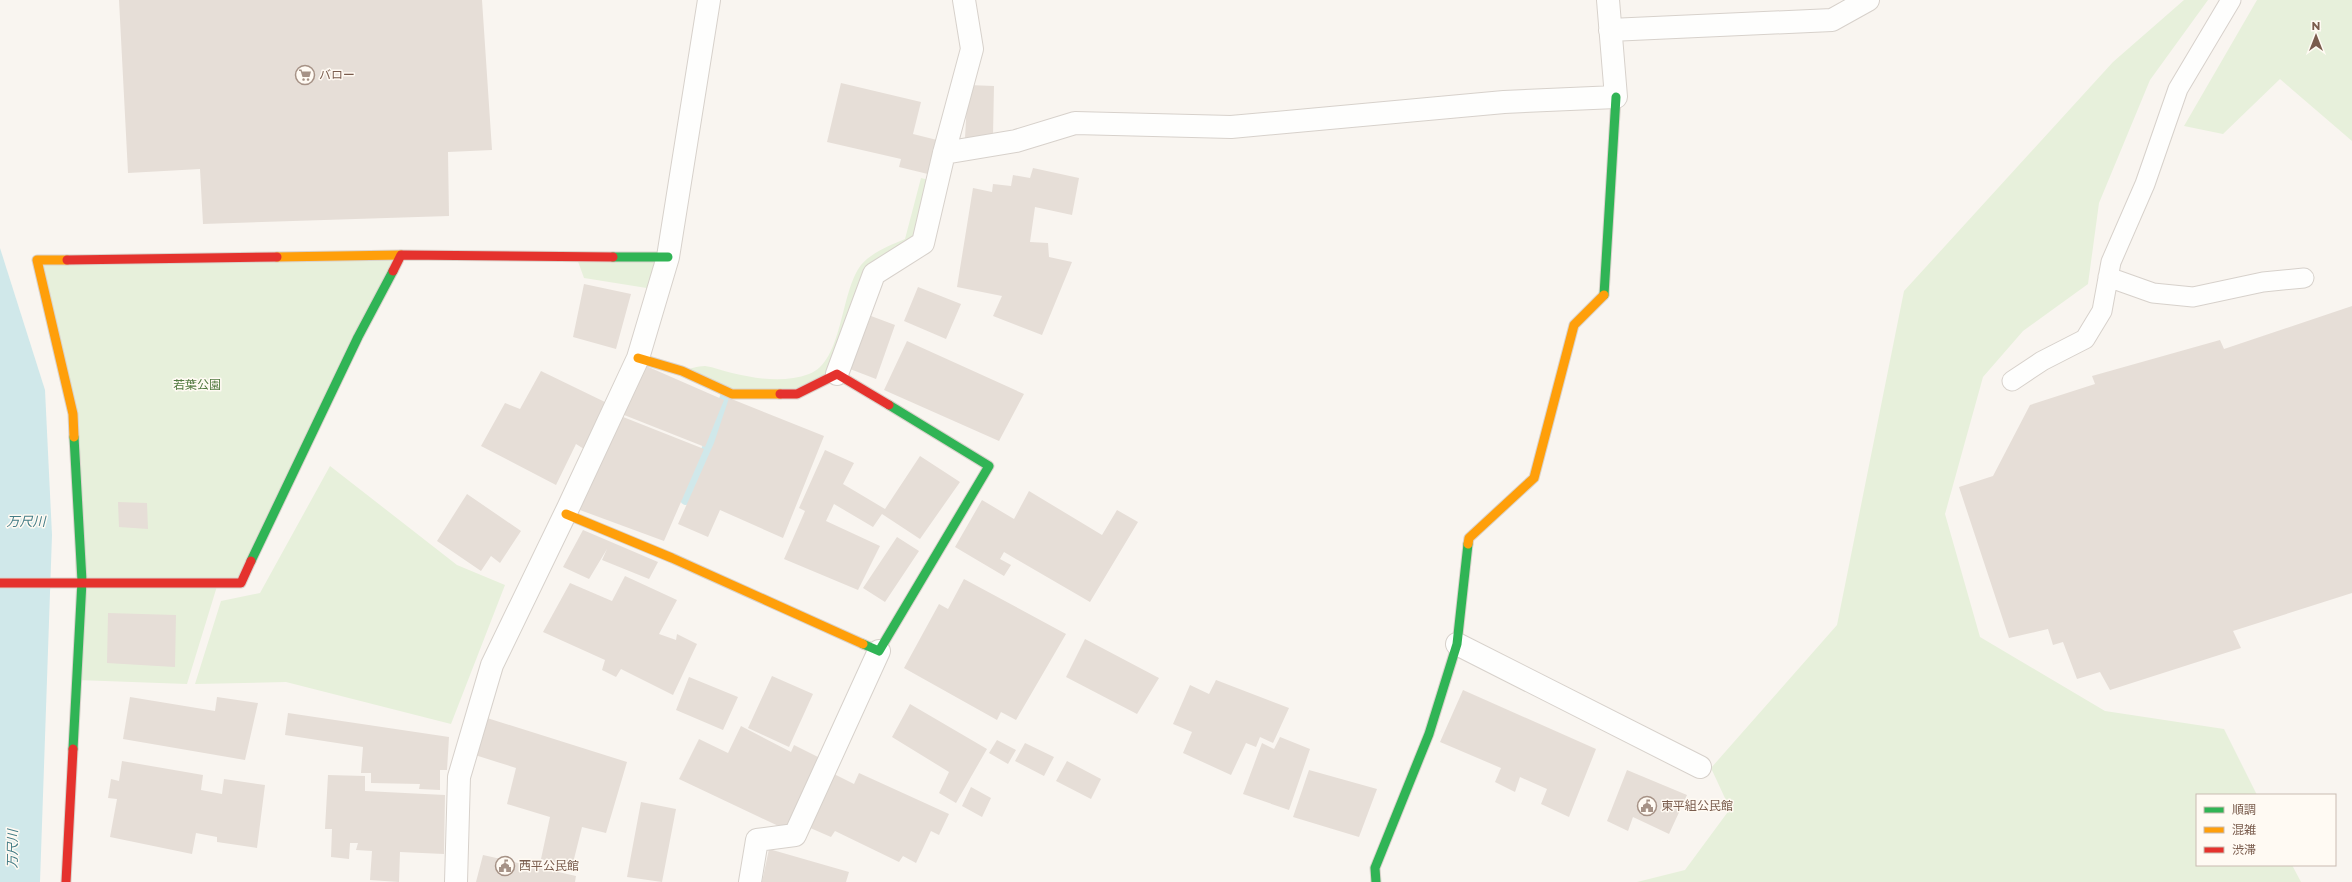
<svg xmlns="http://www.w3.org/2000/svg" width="2352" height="882" font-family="Montserrat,'Noto Sans JP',sans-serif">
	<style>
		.green { fill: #e7f0db }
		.water { fill: #d0e8ea }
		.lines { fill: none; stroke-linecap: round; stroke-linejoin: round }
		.stream { stroke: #d0e8ea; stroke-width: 12 }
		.building { fill: #e6ded7 }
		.lane-casing { stroke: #d7d1cb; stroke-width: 21 }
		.street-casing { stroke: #d7d1cb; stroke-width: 24 }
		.fast-casing { stroke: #d9d2cb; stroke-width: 11 }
		.slow-casing { stroke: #d9d2cb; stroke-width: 11 }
		.jam-casing { stroke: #d9d2cb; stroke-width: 11 }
		.lane { stroke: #fefefd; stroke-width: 19 }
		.street { stroke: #fefefd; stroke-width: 22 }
		.fast { stroke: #30b455; stroke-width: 9 }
		.slow { stroke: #ff9f0a; stroke-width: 9 }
		.jam { stroke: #e5322d; stroke-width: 9 }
		.labels { text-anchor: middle; stroke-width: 3; stroke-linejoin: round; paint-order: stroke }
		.poi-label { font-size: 12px; fill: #7a5c4d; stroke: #fffaf3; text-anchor: start }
		.park-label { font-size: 12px; fill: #537a41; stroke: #fffaf3 }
		.water-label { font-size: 13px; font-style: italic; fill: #437c86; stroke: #fffaf3 }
	</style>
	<rect width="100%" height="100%" fill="#f9f5f0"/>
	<path class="green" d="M 2184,0 L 2208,0 L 2150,80 L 2099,203 L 2088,284 L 2023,331 L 1983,377 L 1945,514 L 1980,637 L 2105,711 L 2224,729 L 2257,795 L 2197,795 L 2197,865 L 2292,865 L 2301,882 L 1637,882 L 1685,870 L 1730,809 L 1711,768 L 1837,625 L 1904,291 L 2113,62 Z
		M 2257,0 L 2352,0 L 2352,141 L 2280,79 L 2223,134 L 2184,126 Z
		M 921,178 L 937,182 L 923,243 L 874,274 L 832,371 L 797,394 L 727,394 L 682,371 C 689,369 698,366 705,366 C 714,367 723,371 732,373 C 757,379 785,383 809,374 C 843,362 840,292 861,265 C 872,252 891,245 905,239 Z
		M 401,255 L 241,583 L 218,583 L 187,684 L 77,680 L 73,414 L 37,260 Z
		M 576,256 L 668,257 L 653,289 L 584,278 Z
		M 330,466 L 457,565 L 505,585 L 451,724 L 286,682 L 195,684 L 221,601 L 260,593 Z"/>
	<path class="water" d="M 0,248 L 45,390 L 52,535 L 40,882 L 0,882 Z"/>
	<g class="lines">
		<path class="stream" d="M 686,499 L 711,441 L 727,394"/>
	</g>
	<path class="building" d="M 119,0 L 482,0 L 492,150 L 448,152 L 449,216 L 203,224 L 200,169 L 128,173 Z
		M 841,83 L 921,102 L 913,134 L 941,141 L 932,175 L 899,167 L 901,159 L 827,142 Z
		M 968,85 L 994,86 L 993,136 L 965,138 Z
		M 1033,168 L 1079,178 L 1072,215 L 1035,207 L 1030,242 L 1048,243 L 1049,257 L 1072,262 L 1042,335 L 993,316 L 1002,296 L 957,287 L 973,188 L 992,192 L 993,184 L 1011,186 L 1013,175 L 1030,178 Z
		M 584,284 L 631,294 L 616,349 L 573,337 Z
		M 918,287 L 961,304 L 946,339 L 904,321 Z
		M 2352,306 L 2352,593 L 2233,631 L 2241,648 L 2110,690 L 2100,672 L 2077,679 L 2063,642 L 2053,645 L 2048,629 L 2009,638 L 1959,487 L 1993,476 L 2030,405 L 2095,384 L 2092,376 L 2220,340 L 2224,349 Z
		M 871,316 L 895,325 L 876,379 L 850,369 Z
		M 907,341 L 1024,394 L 999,441 L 884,390 Z
		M 637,362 L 724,400 L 705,447 L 614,411 Z
		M 541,371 L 607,403 L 584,449 L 576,444 L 556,485 L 481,446 L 505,403 L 520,409 Z
		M 729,398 L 824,436 L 783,538 L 720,510 L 708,537 L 678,524 L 714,443 Z
		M 613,413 L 704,449 L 664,541 L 569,506 Z
		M 825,450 L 854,463 L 843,484 L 885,509 L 920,456 L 960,482 L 920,539 L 882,514 L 873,527 L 834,504 L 826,521 L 880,546 L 858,590 L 784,559 L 805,511 L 799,508 Z
		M 1029,491 L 1102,535 L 1117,510 L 1138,522 L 1090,602 L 1004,552 L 1000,559 L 1011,565 L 1004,576 L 955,547 L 982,500 L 1014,519 Z
		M 467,494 L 521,531 L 500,563 L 491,556 L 481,571 L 437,541 Z
		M 118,502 L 147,503 L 148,529 L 119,527 Z
		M 583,530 L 658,562 L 649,579 L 602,560 L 607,549 L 589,579 L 563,567 Z
		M 897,537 L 919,551 L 885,602 L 863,588 Z
		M 625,576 L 677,600 L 659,634 L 676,640 L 677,634 L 697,644 L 673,695 L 621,669 L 616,677 L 602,670 L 605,660 L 543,632 L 570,583 L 612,601 Z
		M 964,579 L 1066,634 L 1016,720 L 1001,712 L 997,720 L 904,668 L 939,604 L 948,609 Z
		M 108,613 L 176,615 L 175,667 L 107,663 Z
		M 1085,639 L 1159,678 L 1137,714 L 1066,677 Z
		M 772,676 L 813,694 L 789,747 L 748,728 Z
		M 689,677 L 738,697 L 723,730 L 676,710 Z
		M 1216,680 L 1289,708 L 1273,743 L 1260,737 L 1256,747 L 1246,743 L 1231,775 L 1183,753 L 1192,732 L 1173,724 L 1190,685 L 1209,694 Z
		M 1463,690 L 1596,749 L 1569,817 L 1541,804 L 1547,789 L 1520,777 L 1515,792 L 1495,782 L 1501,768 L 1440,742 Z
		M 130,697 L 215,711 L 217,697 L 258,703 L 245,760 L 123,739 Z
		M 910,704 L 987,749 L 956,803 L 939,793 L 949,772 L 892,737 Z
		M 288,713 L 449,737 L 447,770 L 440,770 L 440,790 L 419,789 L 420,784 L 371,783 L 371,773 L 361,773 L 363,747 L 285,735 Z
		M 487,718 L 627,762 L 606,833 L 582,827 L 572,867 L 541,859 L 550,817 L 507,804 L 516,768 L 475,755 Z
		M 741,726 L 791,752 L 794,745 L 820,758 L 787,830 L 679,779 L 699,739 L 728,753 Z
		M 1280,737 L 1310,749 L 1289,810 L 1243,794 L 1262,743 L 1274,749 Z
		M 997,740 L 1016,750 L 1008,764 L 989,753 Z
		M 1025,743 L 1054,757 L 1044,776 L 1015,761 Z
		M 122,761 L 203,775 L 201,790 L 222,794 L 224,779 L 265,785 L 257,848 L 217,842 L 217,837 L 196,833 L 192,854 L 110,837 L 117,799 L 108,798 L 111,779 L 119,781 Z
		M 1067,761 L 1101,779 L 1091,799 L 1056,781 Z
		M 1309,770 L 1377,789 L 1359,837 L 1293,817 Z
		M 1627,770 L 1687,795 L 1669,834 L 1633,817 L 1628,831 L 1607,821 Z
		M 832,773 L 854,784 L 859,773 L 949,814 L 939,835 L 931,831 L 916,863 L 903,856 L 899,862 L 835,831 L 831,837 L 808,827 Z
		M 328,775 L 365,776 L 365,791 L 445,795 L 444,854 L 400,852 L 399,882 L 370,880 L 372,851 L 356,850 L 358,843 L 350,843 L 349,859 L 331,857 L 332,829 L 325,829 Z
		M 971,787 L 991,798 L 982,817 L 962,806 Z
		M 641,802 L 676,809 L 662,882 L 627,877 Z
		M 769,849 L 849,872 L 846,882 L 762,882 Z
		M 483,855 L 576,876 L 575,882 L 476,882 Z"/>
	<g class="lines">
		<g class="lane-casing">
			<path id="lane" d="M 2108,277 L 2153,293 L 2193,297 L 2263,282 L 2304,278
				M 2012,381 L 2042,361 L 2085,339 L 2102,311 L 2111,262 L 2145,184 L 2178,89 L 2231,0"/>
		</g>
		<g class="street-casing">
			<path id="street" d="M 1610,30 L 1832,20 L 1868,0
				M 944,153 L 1016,141 L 1075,123 L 1231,127 L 1504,102 L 1616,97 L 1608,0
				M 837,374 L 874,274 L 923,243 L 944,153 L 972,49 L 964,0
				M 1457,644 L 1700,767
				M 456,882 L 459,777 L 492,665 L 568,508 L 638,358 L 668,257 L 709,0
				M 750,882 L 757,840 L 795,835 L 879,651"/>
		</g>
		<g class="fast-casing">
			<path id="fast" d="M 613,257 L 668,257
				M 1604,295 L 1616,97
				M 251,561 L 358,337 L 393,271
				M 863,644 L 879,651 L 989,466 L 889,405
				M 73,749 L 82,581 L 74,437
				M 1376,882 L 1375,868 L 1429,734 L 1457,644 L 1468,544"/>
		</g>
		<g class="slow-casing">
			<path id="slow" d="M 277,257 L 401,255
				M 67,260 L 37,260 L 73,414 L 74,437
				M 638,358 L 682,371 L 732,394 L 780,394
				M 566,514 L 672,558 L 863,644
				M 1468,544 L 1469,538 L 1534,478 L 1574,325 L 1604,295"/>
		</g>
		<g class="jam-casing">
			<path id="jam" d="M 67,260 L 277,257
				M 393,271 L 401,255 L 613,257
				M 780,394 L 797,394 L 837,374 L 889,405
				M 0,583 L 241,583 L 251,561
				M 66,882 L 73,749"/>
		</g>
		<use href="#lane" class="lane"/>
		<use href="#street" class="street"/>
		<use href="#fast" class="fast"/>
		<use href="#slow" class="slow"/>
		<use href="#jam" class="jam"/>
	</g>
	<defs>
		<g id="supermarket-ring" transform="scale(1)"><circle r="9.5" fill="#fffaf3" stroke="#a69286" stroke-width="1.5"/><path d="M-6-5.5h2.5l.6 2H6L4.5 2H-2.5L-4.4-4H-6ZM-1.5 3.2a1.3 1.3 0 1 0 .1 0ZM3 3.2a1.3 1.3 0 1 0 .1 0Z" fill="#a69286"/></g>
		<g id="civic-ring" transform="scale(1)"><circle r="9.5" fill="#fffaf3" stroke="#a69286" stroke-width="1.5"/><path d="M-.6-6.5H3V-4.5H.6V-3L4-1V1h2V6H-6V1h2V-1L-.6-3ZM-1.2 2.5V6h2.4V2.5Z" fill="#a69286"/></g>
	</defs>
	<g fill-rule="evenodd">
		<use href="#supermarket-ring" x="305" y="75"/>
		<use href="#civic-ring" x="1647" y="806"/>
		<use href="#civic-ring" x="505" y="866"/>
	</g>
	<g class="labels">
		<g class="poi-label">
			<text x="319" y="79">バロー</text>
			<text x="1661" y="810">東平組公民館</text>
			<text x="519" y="870">西平公民館</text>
		</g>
		<g class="park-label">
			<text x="197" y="389">若葉公園</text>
		</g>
		<g class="water-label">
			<text x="26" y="526">万尺川</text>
			<text transform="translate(12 849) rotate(-89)" y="5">万尺川</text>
		</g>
	</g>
	<rect x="2196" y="794" width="140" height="72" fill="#fffaf3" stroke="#cabbb1"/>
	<rect x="2204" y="807" width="20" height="6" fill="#30b455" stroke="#cabbb1"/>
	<text x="2232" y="814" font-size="12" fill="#7a5c4d">順調</text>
	<rect x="2204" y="827" width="20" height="6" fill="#ff9f0a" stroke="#cabbb1"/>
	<text x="2232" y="834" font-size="12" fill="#7a5c4d">混雑</text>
	<rect x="2204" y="847" width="20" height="6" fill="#e5322d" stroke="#cabbb1"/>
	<text x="2232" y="854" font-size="12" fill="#7a5c4d">渋滞</text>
	<g transform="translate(2316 36)" stroke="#fffaf3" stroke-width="3" paint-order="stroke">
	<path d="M0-3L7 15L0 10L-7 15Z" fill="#7a5c4d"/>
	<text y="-6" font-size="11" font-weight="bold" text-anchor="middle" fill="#7a5c4d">N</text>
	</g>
</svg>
